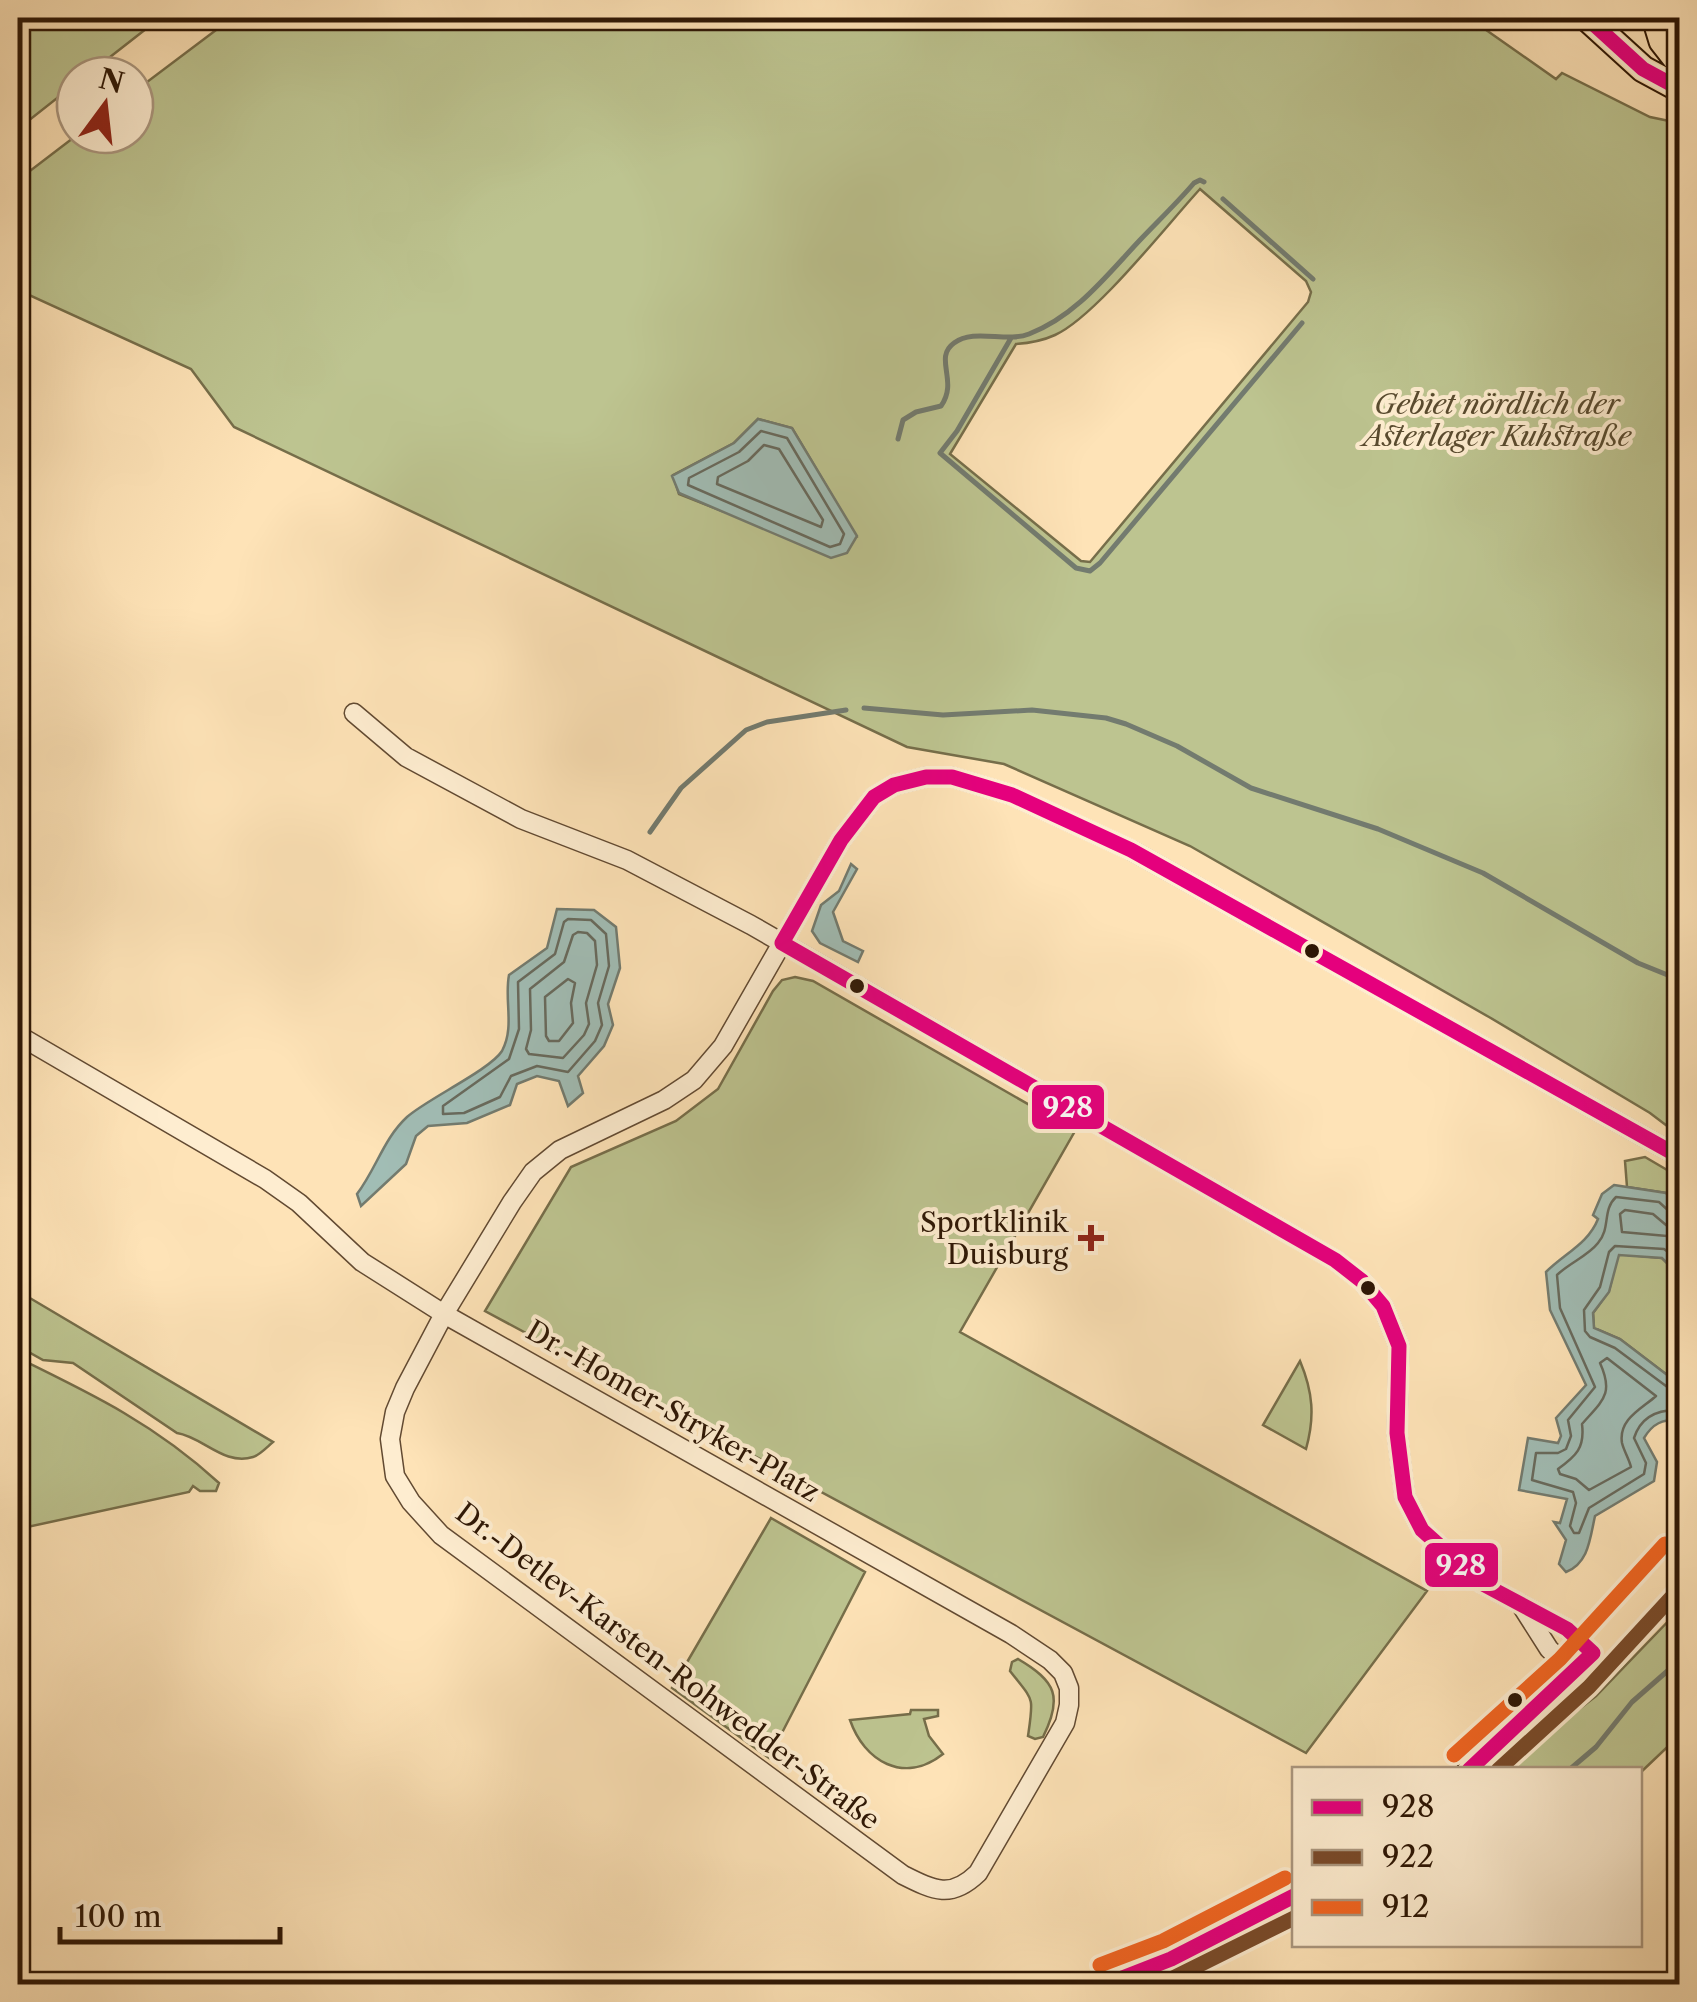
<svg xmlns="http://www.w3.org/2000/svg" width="1697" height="2002" font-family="'Libre Caslon Text',serif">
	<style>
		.green { fill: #bdc490; stroke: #766e4a; stroke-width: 2.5; fill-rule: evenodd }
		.water { fill: #a1bdb5; stroke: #737b6f; stroke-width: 2.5 }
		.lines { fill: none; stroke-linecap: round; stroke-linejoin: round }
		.shore { stroke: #686a5d; stroke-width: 2.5 }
		.stream { stroke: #737b6f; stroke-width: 5 }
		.minor-casing { stroke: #624a32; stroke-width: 21 }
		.major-casing { stroke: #2e1705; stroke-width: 24 }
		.highway-casing { stroke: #2e1705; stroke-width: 29 }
		.minor { stroke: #feedd0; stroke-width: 18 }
		.major { stroke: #fee3b7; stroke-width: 20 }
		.highway { stroke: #fee3b7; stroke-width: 25 }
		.bus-1-casing { stroke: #feedd0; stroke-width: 22 }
		.bus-2-casing { stroke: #feedd0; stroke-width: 22 }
		.bus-3-casing { stroke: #feedd0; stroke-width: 22 }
		.bus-1 { stroke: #e5007d; stroke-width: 15 }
		.bus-2 { stroke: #7a4b2a; stroke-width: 15 }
		.bus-3 { stroke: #f26522; stroke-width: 15 }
		.bus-dot { fill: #2e1705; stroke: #feedd0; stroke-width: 4 }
		.poi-dot { fill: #8f2418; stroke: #feedd0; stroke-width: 4 }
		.labels { text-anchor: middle; stroke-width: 8; stroke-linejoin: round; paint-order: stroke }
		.park-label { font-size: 28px; font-style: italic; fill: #594b2f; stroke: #feedd0 }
		.poi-label { font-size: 28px; fill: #2e1705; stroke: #feedd0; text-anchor: end }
		.street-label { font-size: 28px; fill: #2e1705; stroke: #feedd0 }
		.line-badge { stroke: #feedd0; stroke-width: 4 }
		.badge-label { font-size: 28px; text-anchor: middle; font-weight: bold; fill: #fff }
	</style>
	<rect width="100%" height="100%" fill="#fee3b7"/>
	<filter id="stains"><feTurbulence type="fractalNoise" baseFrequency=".002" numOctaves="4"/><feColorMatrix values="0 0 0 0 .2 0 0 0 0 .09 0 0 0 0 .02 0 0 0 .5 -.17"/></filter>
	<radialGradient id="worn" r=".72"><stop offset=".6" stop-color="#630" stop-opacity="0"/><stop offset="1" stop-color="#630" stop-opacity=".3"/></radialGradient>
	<path class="green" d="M 18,18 L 160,18 L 87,75 L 75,75 L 75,84 L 18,129 Z
		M 232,18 L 1469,18 L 1556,79 L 1562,73 L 1650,117 L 1679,123 L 1679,1135 L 1650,1113 L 1489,1017 L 1190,846 L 1004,764 L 907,747 L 234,427 L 191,369 L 18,290 L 18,180 L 77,135 L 135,135 L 135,91 ZM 1200,189 L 1306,281 L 1311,292 L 1308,302 L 1090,562 L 1081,561 L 950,454 L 1016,344 C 1030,343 1042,341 1055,335 C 1095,317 1167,225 1200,189 ZM 758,419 L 792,428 L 856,536 L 722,511 L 679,494 L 673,475 L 734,443 Z
		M 795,977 L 813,981 L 1075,1131 L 960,1332 L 1427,1591 L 1306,1753 L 485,1311 L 571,1167 L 676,1121 L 718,1089 L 773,991 L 782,980 Z
		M 1645,1157 L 1679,1177 L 1679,1210 L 1666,1193 L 1627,1187 L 1625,1161 Z
		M 1618,1254 L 1662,1258 L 1679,1275 L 1679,1384 L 1620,1339 L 1594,1328 L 1593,1313 L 1609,1291 Z
		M 18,1291 L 273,1442 C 268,1446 260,1455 253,1457 C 224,1466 203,1437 177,1433 L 73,1363 L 43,1360 L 18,1346 Z
		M 18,1358 C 94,1395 156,1425 219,1483 L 216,1491 L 200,1491 L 193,1486 L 189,1492 L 18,1529 Z
		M 1300,1361 C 1313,1392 1315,1417 1306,1449 L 1263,1425 Z
		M 771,1518 L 865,1572 L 769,1758 L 672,1688 Z
		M 1679,1610 L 1679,1736 L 1640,1773 L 1640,1770 L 1501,1769 L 1596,1696 Z
		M 1018,1659 C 1056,1681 1063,1697 1043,1737 L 1035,1739 L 1028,1736 C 1034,1695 1034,1702 1010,1671 L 1012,1662 Z
		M 911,1710 L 938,1710 L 938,1716 L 924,1719 L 929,1736 L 943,1754 C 904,1785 864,1761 850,1720 L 910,1714 Z"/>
	<path class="water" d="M 758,419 L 792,428 L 857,536 L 847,553 L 831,558 L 679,493 L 672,476 L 734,443 Z
		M 851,864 L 857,869 L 833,912 L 843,941 L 863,951 L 858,962 L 820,943 L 812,931 L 821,905 L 839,891 Z
		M 557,909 L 594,910 L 616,927 L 620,968 L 608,1004 L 613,1025 L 604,1046 L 578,1076 L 583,1093 L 568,1106 L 559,1081 L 537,1076 L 517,1084 L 510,1105 L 467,1123 L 428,1126 L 416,1136 L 406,1164 L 361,1206 L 357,1194 C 376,1169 384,1138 407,1117 C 427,1099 490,1070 502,1051 C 515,1027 504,1000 509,975 L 547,948 Z
		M 1614,1185 L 1666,1193 L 1679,1210 L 1679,1275 L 1662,1258 L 1619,1255 L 1609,1292 L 1593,1313 L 1594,1328 L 1620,1339 L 1679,1384 L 1679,1419 C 1662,1420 1653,1423 1644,1438 L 1657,1462 L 1654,1481 L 1595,1516 C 1590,1538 1589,1563 1566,1572 L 1559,1564 L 1566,1540 L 1554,1522 L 1560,1523 L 1567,1499 L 1519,1490 L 1528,1438 L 1558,1443 L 1561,1436 L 1556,1418 L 1586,1385 L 1550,1310 L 1546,1272 C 1565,1253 1588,1244 1598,1219 L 1593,1215 L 1602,1194 Z"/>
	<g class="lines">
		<path class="shore" d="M 761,431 L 787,438 L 844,534 L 840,544 L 830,547 L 688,485 L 689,478 L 739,452 Z
			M 764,445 L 779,449 L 823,520 L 821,527 L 717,484 L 718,477 L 748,461 Z
			M 568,919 L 591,920 L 606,934 L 609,966 L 598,1003 L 602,1025 L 595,1041 L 568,1072 L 537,1066 L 511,1076 L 500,1097 L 464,1113 L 443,1114 L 443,1106 L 509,1059 L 519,1029 L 518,982 L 555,954 L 564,922 Z
			M 578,932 L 587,933 L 595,941 L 597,965 L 586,1003 L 589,1024 L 584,1035 L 563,1058 L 529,1054 L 526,1049 L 531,1030 L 530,989 L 564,962 L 573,935 Z
			M 568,979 L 575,983 L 571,1003 L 573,1023 L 559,1041 L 549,1041 L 546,1036 L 545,997 Z
			M 1680,1215 L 1671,1213 L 1659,1202 L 1616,1197 C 1602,1210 1611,1228 1598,1243 C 1588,1256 1569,1263 1557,1275 L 1560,1308 L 1595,1387 L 1568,1420 L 1571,1436 L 1566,1449 L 1558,1453 L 1536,1453 L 1532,1480 L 1573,1492 L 1576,1503 L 1570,1526 L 1574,1533 L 1579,1533 L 1589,1508 L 1644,1474 L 1646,1463 L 1634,1438 C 1641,1416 1658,1409 1680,1410
			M 1680,1228 L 1666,1225 L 1653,1214 L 1625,1210 L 1620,1214 L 1622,1232 L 1667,1236 L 1680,1244
			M 1680,1261 L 1664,1249 L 1615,1246 L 1609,1252 L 1600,1287 L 1584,1310 L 1585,1331 L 1590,1337 L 1615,1348 L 1670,1389 L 1680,1390
			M 1607,1358 L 1656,1396 C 1643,1408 1618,1419 1622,1443 C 1624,1451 1629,1459 1631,1467 L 1589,1490 L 1576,1479 L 1560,1474 L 1558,1469 C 1576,1456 1585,1448 1582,1424 C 1603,1400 1614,1394 1600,1363 Z"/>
		<path class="stream" d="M 1223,199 L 1313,279
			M 1011,338 L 957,431 L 940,453 L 1076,568 L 1090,571 L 1100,563 L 1302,323
			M 898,439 L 903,420 L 916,412 L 941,406 C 959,381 933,358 954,343 C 974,328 1006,343 1029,334 C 1076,316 1107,275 1140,240 C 1158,221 1177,203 1194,183 L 1200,180 L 1204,182
			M 864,708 L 943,715 L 1032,710 L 1106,718 L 1126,724 L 1177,746 L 1251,788 L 1378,829 L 1483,873 L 1638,963 L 1680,980
			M 650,832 L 681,788 L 746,730 L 767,722 L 846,710
			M 1569,1770 L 1596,1747 L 1632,1702 L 1680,1660"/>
		<g class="minor-casing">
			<path id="minor" d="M 354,713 L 406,757 L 521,819 L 627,860 L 751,925 L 1335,1260 L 1362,1281 L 1383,1306 L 1399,1346 L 1397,1433 L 1405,1497 L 1422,1530 L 1481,1583 L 1567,1629 L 1593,1653
				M 18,1035 L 265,1179 L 299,1203 L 362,1262 L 444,1314 L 1011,1634 L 1050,1660 L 1063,1673 L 1069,1688 L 1069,1705 L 1065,1723 L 978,1873 C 951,1899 935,1891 903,1875 L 441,1535 L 411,1502 L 395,1476 L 390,1439 L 395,1412 L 405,1388 L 444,1314 L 512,1202 L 533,1172 L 560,1150 L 664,1100 L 694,1080 L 723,1046 L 841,840 L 874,797 L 894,785 L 926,777 L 952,777 L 1012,795 L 1131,850 L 1680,1157
				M 1521,1605 L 1549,1649 L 1574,1673"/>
		</g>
		<g class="major-casing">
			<path id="major" d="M 1468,1770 L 1574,1673 L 1680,1558
				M 1107,1984 L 1171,1959 L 1294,1896"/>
		</g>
		<g class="highway-casing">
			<path id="highway" d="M 1587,18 L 1643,69 L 1680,89
				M 1655,18 L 1662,41 L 1680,64"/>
		</g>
		<use href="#minor" class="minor"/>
		<use href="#major" class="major"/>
		<use href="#highway" class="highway"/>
		<g class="bus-1-casing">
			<path id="bus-1" d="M 1587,18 L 1643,69 L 1680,89
				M 782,943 L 1335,1260 L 1362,1281 L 1383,1306 L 1399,1346 L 1397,1433 L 1405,1497 L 1422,1530 L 1481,1583 L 1567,1629 L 1593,1653 L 1469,1770
				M 782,943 L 841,840 L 874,797 L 894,785 L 926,777 L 952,777 L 1012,795 L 1131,850 L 1680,1157
				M 1107,1984 L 1171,1959 L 1294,1896"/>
		</g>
		<g class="bus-2-casing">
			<path id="bus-2" d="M 1498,1770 L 1589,1687 L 1680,1588
				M 1161,1984 L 1294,1918"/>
		</g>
		<g class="bus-3-casing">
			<path id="bus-3" d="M 1454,1755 L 1560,1659 L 1665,1544
				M 1100,1965 L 1163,1941 L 1285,1878"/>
		</g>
		<use href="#bus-1" class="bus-1"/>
		<use href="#bus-2" class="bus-2"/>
		<use href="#bus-3" class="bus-3"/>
	</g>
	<g class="bus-dot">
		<circle cx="1312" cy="951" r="9"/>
		<circle cx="857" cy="986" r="9"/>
		<circle cx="1368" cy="1288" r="9"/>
		<circle cx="1515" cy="1700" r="9"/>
	</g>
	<path class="poi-dot" d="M1086 1223h10v10h10v10h-10v10h-10v-10h-10v-10h10z"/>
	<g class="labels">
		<g class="park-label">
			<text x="1497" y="414">Gebiet nördlich der<tspan x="1497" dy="32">Asterlager Kuhstraße</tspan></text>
		</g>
		<g class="poi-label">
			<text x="1068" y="1232">Sportklinik<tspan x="1068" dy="32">Duisburg</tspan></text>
		</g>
		<g class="street-label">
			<text transform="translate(673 1411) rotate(30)" y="10">Dr.-Homer-Stryker-Platz</text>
			<text transform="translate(668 1666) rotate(37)" y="10">Dr.-Detlev-Karsten-Rohwedder-Straße</text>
		</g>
	</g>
	<g class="line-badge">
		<rect x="1030" y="1083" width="76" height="48" rx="10" fill="#e5007d"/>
		<rect x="1423" y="1541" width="77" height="48" rx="10" fill="#e5007d"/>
	</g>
	<g class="badge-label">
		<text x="1068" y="1117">928</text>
		<text x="1461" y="1575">928</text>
	</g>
	<rect width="1697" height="2002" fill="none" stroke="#fee3b7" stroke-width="60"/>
	<rect x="20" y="20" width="1657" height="1962" fill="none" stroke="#2e1705" stroke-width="5"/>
	<rect x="30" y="30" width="1637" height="1942" fill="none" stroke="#2e1705" stroke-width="2.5"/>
	<rect x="1292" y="1767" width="350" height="180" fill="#feedd0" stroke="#ab977f" stroke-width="2.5"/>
	<rect x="1312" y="1800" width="50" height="15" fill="#e5007d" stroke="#ab977f" stroke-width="2.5"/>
	<text x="1382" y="1817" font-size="30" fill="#2e1705">928</text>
	<rect x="1312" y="1850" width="50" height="15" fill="#7a4b2a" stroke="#ab977f" stroke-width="2.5"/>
	<text x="1382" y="1867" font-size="30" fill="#2e1705">922</text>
	<rect x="1312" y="1900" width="50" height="15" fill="#f26522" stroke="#ab977f" stroke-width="2.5"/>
	<text x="1382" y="1917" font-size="30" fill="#2e1705">912</text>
	<g transform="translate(105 105) rotate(15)"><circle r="48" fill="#feedd0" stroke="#ab977f" stroke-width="2.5"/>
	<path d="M0-8L18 38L0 25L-18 38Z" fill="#8f2418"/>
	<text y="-15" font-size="28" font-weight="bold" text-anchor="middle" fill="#2e1705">N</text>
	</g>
	<path d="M60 1927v15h220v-15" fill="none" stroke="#2e1705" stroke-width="5"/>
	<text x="75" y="1927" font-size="30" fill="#2e1705" stroke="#feedd0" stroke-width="8" paint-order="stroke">100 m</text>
	<rect width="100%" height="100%" filter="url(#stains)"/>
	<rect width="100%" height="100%" fill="url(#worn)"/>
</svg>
